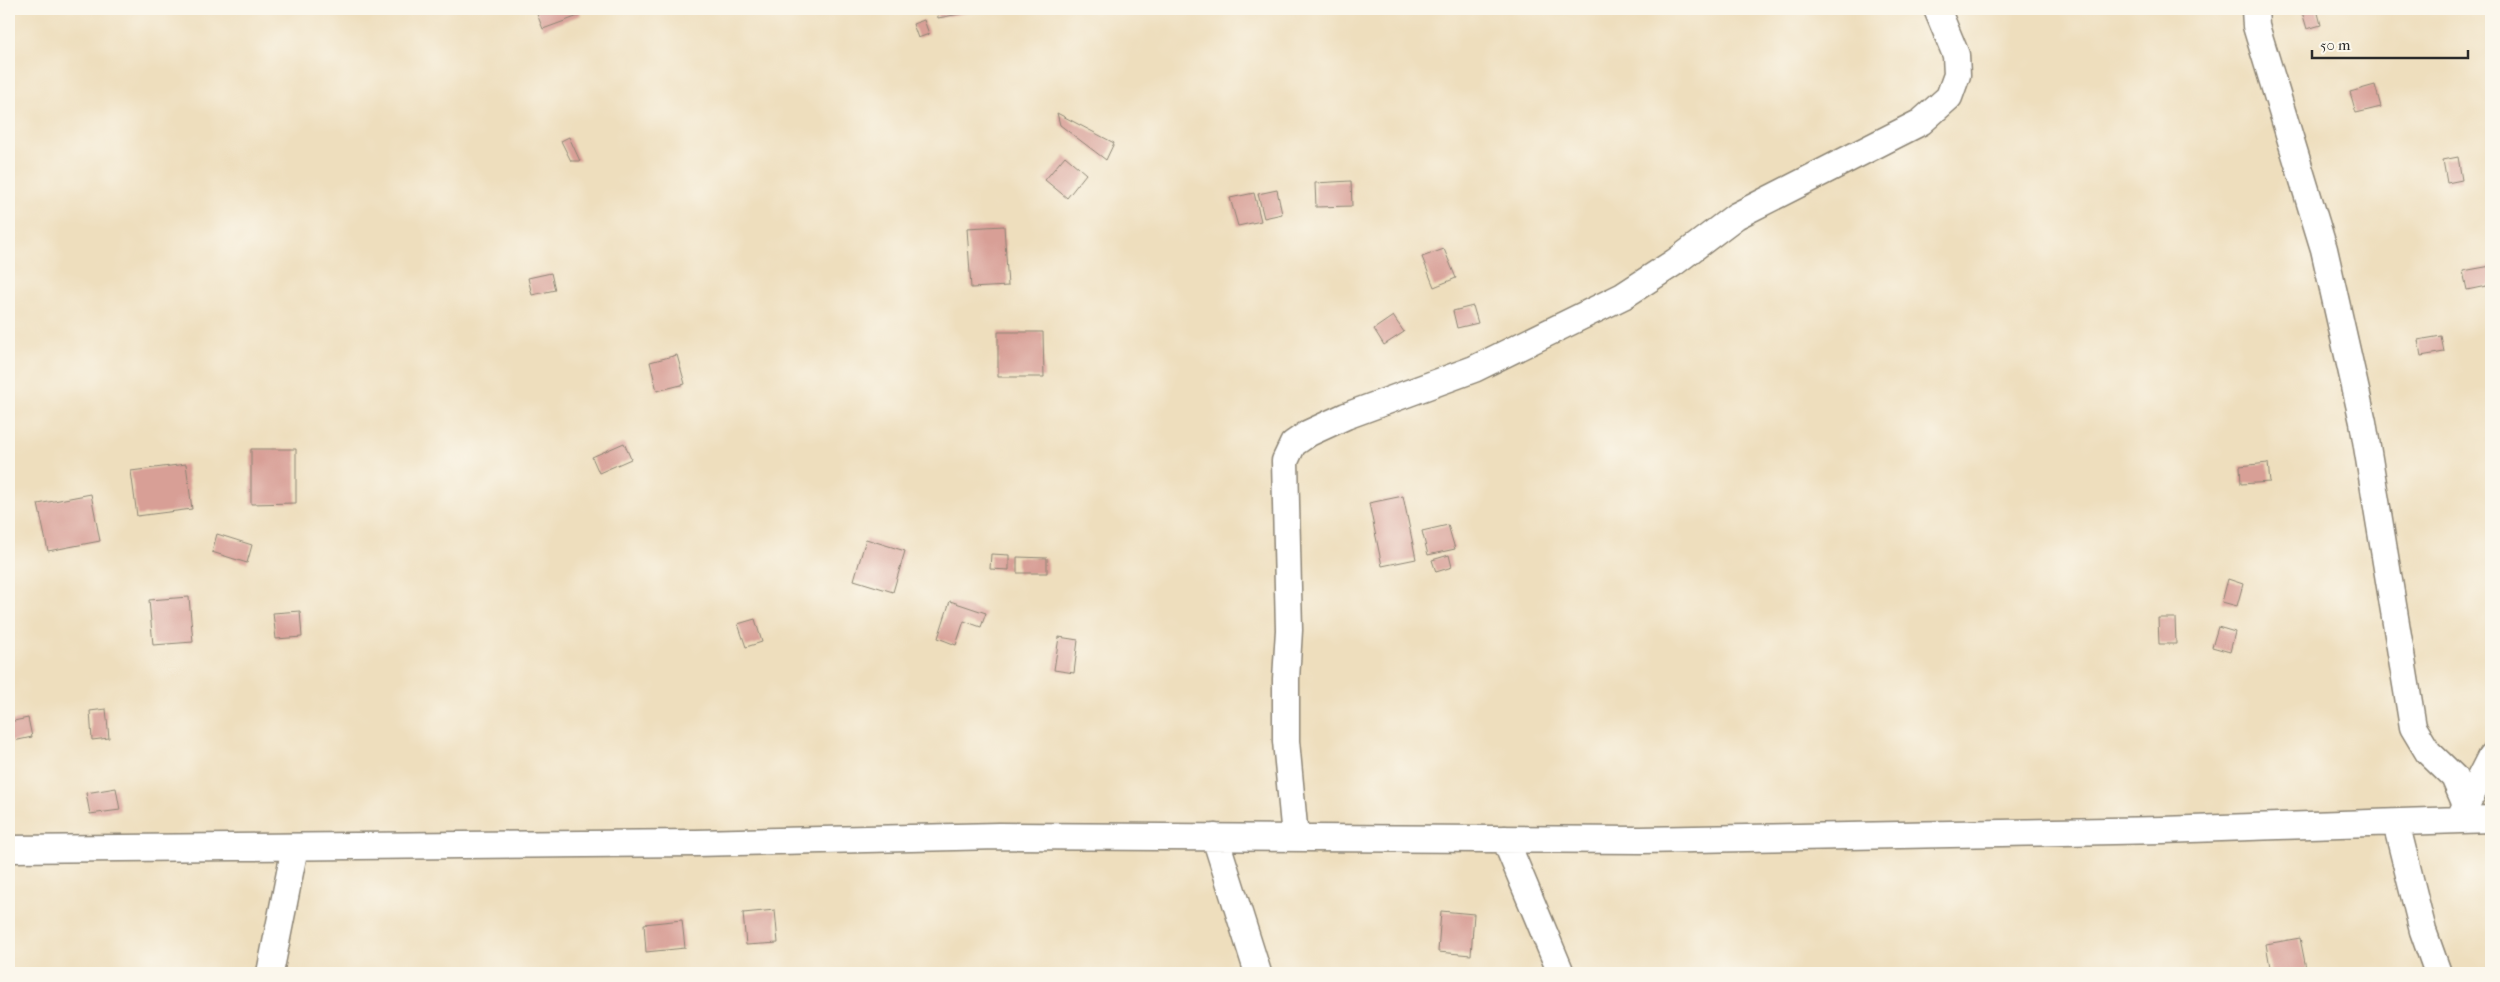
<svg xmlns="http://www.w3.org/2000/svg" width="2500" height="982" font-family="'IM FELL French Canon',serif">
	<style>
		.building { fill: #d89f96 }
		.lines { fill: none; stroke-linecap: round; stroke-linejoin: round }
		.minor-casing { stroke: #8c8474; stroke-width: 29 }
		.minor { stroke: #fff; stroke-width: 26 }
	</style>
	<rect width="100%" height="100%" fill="#fbf7ec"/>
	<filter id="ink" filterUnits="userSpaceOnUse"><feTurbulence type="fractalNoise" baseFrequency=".02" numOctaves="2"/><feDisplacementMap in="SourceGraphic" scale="10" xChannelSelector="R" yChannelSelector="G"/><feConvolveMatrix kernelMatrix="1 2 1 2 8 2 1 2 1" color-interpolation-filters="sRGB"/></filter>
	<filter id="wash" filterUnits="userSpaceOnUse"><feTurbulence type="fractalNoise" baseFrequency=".0096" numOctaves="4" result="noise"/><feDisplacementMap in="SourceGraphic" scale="20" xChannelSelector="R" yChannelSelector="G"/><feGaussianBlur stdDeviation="1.12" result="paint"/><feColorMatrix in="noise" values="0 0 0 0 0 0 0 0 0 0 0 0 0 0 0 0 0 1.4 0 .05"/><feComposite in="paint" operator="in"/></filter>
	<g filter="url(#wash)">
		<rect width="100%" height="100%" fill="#eedebd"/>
		<g id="blocks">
			<path class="building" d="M 535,9 L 579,9 L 581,15 L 543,29 Z
				M 937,9 L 975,9 L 976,11 L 938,18 Z
				M 2317,9 L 2321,25 L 2307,29 L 2302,12 Z
				M 924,20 L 929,34 L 918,38 L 913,24 Z
				M 2375,85 L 2381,107 L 2356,113 L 2350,92 Z
				M 1057,113 L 1114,143 L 1106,160 L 1060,125 Z
				M 569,137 L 580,161 L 571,161 L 561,141 Z
				M 1065,156 L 1086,174 L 1067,198 L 1045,180 Z
				M 2458,157 L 2462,180 L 2447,183 L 2443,160 Z
				M 1351,181 L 1352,206 L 1316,207 L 1315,183 Z
				M 1277,190 L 1282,214 L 1264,218 L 1258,194 Z
				M 1254,193 L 1261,221 L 1238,226 L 1230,198 Z
				M 1004,226 L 1008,286 L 971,288 L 967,228 Z
				M 1444,249 L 1456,278 L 1434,287 L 1422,257 Z
				M 2491,266 L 2491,285 L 2467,290 L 2463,271 Z
				M 551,273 L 555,290 L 532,295 L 528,278 Z
				M 1473,306 L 1478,323 L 1457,328 L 1453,311 Z
				M 1393,316 L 1404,332 L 1384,345 L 1374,329 Z
				M 998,332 L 1043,332 L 1044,377 L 998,377 Z
				M 2441,336 L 2444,352 L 2421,356 L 2418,340 Z
				M 677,355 L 685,384 L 657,391 L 650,362 Z
				M 624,443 L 631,459 L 599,473 L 592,457 Z
				M 251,449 L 296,449 L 296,503 L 251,504 Z
				M 2268,463 L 2270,482 L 2241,484 L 2240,466 Z
				M 186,464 L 192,509 L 137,516 L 131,471 Z
				M 91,494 L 100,541 L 48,551 L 38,504 Z
				M 1403,496 L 1416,559 L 1382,566 L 1369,503 Z
				M 1448,525 L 1455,549 L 1428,555 L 1422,531 Z
				M 217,534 L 252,545 L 247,563 L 212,552 Z
				M 866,539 L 905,551 L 893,592 L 854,580 Z
				M 991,554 L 1009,555 L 1009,570 L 990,569 Z
				M 1449,555 L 1452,567 L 1436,572 L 1432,560 Z
				M 1017,557 L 1047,558 L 1047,573 L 1017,573 Z
				M 2228,579 L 2243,584 L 2237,606 L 2222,602 Z
				M 189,597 L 193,642 L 153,645 L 149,600 Z
				M 950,601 L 986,613 L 981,627 L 964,621 L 956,645 L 938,638 Z
				M 300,611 L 302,637 L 276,639 L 273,613 Z
				M 2158,618 L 2175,618 L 2176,644 L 2159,644 Z
				M 755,619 L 762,642 L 746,647 L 738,624 Z
				M 2218,627 L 2235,632 L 2230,652 L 2212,647 Z
				M 1059,637 L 1078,640 L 1074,673 L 1054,670 Z
				M 106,709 L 109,738 L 92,740 L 90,711 Z
				M 28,718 L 32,737 L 9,742 L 9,722 Z
				M 116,788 L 120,810 L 90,814 L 86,793 Z
				M 775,910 L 778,943 L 746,945 L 743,913 Z
				M 1441,911 L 1474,914 L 1471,955 L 1438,952 Z
				M 682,920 L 685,948 L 646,952 L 644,924 Z
				M 2300,938 L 2307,973 L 2271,973 L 2266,944 Z"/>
		</g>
	</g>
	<g filter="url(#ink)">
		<use href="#blocks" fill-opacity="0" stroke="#8c8474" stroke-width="1"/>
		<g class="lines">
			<g class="minor-casing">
				<path id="minor" d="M 2255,9 L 2256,26 L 2324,249 L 2363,422 L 2413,727 L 2428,752 L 2454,777 L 2466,805
					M 2461,815 L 2491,756
					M 2396,823 L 2423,931 L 2438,973
					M 1215,837 L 1258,973
					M 1295,837 L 1286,741 L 1286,679 L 1289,630 L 1285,461 L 1293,444 L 1309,433 L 1346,416 L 1474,369 L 1623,296 L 1675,262 L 1736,216 L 1921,122 L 1949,97 L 1957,75 L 1956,55 L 1937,9
					M 1505,839 L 1561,973
					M 9,849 L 696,843 L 999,836 L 1641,840 L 2163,830 L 2491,819
					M 270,973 L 295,847"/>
			</g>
			<use href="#minor" class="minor"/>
		</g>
	</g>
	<rect width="2500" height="982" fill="none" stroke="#fbf7ec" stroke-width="30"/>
	<path d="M2312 50v8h156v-8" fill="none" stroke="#2b2b2b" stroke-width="2.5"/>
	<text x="2320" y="50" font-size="15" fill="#2b2b2b" stroke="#fbf7ec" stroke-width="4" paint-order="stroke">50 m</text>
</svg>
